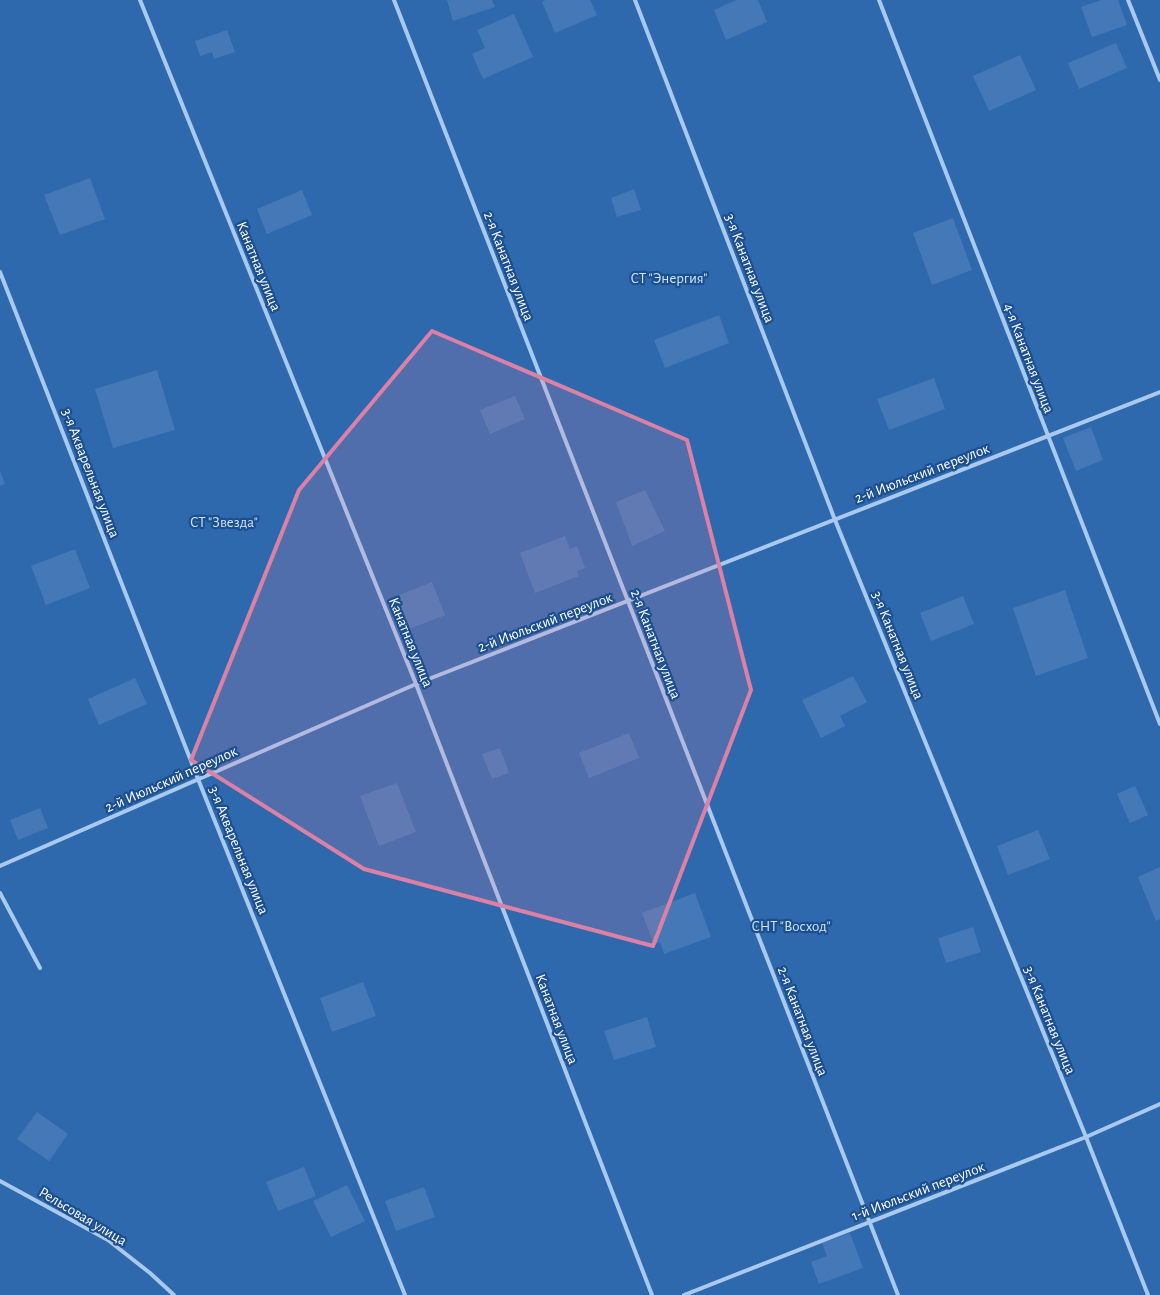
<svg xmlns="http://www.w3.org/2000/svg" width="1160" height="1295" font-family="'Alegreya Sans',sans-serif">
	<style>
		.green { fill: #2e69ad }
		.building { fill: #4478b7 }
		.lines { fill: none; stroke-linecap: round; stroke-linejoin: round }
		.service { stroke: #a9c9ee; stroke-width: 4 }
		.marked { fill: #dd80a5; fill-opacity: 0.2; stroke: #dd80a5; stroke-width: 4; stroke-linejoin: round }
		.labels { text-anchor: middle; stroke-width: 4.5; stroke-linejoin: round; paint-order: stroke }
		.street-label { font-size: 15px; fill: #fff; stroke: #1b4f8f }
		.park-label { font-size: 15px; fill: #cfe3fa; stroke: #1b4f8f }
	</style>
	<rect width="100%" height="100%" fill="#1b4f8f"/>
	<path class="green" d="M 0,0 L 1160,0 L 1160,1295 L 0,1295 Z"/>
	<path class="building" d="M 447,0 L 492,0 L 495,7 L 453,21 Z
		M 545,0 L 590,0 L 597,15 L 555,33 L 542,2 Z
		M 736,0 L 758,0 L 767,22 L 726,40 L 714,10 Z
		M 1101,0 L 1118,0 L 1127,25 L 1092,37 L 1081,7 Z
		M 514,14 L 533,57 L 483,79 L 472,54 L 485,48 L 477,30 Z
		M 227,30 L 235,52 L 214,59 L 212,52 L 200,56 L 195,41 Z
		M 1116,43 L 1127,68 L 1079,89 L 1068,63 Z
		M 1020,55 L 1036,90 L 989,111 L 973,76 Z
		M 90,178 L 105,219 L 60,235 L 44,195 Z
		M 634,189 L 641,210 L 617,217 L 611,198 Z
		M 302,190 L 312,215 L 267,234 L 257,209 Z
		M 953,218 L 972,270 L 932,285 L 913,233 Z
		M 719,315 L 729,343 L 665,368 L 654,340 Z
		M 157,370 L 175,430 L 113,448 L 95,389 Z
		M 934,378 L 945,409 L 889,430 L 877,399 Z
		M 515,396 L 525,419 L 490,434 L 480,410 Z
		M 1091,427 L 1103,460 L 1076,471 L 1063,438 Z
		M 0,471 L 5,484 L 0,486 Z
		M 645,490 L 665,531 L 632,546 L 616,502 Z
		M 565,536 L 570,549 L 577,546 L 585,568 L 577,571 L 579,576 L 535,593 L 520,553 Z
		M 75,549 L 90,588 L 46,605 L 31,566 Z
		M 432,582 L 445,615 L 402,632 L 389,599 Z
		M 1065,590 L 1088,658 L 1036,676 L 1013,608 Z
		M 963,596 L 974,624 L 931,641 L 920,613 Z
		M 853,676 L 867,702 L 840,716 L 845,726 L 821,738 L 802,700 Z
		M 135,678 L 147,704 L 99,725 L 88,699 Z
		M 629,733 L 639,758 L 589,778 L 579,753 Z
		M 500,748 L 509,773 L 492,779 L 482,754 Z
		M 397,783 L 416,832 L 379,846 L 360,796 Z
		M 1135,786 L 1148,815 L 1130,823 L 1117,794 Z
		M 40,808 L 48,828 L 18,840 L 10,820 Z
		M 1038,830 L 1050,859 L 1008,875 L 997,846 Z
		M 1160,867 L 1160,919 L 1156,921 L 1138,877 Z
		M 695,893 L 711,937 L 664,954 L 660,942 L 654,945 L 642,913 Z
		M 973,927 L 981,952 L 946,963 L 938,938 Z
		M 363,982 L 376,1016 L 332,1032 L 320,998 Z
		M 647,1017 L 656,1047 L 614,1060 L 604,1031 Z
		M 37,1112 L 68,1134 L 49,1161 L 17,1139 Z
		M 304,1167 L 316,1196 L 278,1211 L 266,1182 Z
		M 347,1185 L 365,1221 L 331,1237 L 313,1201 Z
		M 424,1187 L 435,1217 L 396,1231 L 385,1201 Z
		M 850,1233 L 863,1268 L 819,1284 L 811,1262 L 827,1256 L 822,1243 Z"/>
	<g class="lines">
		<path class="service" d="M 140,0 L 416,684 L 652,1295
			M 394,0 L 898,1295
			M 635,0 L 835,520 L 1086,1137 L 1148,1295
			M 879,0 L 1160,724
			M 1128,0 L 1160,80
			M 0,272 L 198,779 L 405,1295
			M 0,866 L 416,684 L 1160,392
			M 0,893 L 40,968
			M 0,1181 L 108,1240 L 150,1273 L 174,1295
			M 684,1295 L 1086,1137 L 1160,1104"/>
	</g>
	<path class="marked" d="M 432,331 L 687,440 L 751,690 L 653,946 L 364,869 L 191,760 L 299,490 Z"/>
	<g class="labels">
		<g class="street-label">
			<text transform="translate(259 266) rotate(68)" y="5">Канатная улица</text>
			<text transform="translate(509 266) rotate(69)" y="5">2-я Канатная улица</text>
			<text transform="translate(750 268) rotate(69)" y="5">3-я Канатная улица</text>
			<text transform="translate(1029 358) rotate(69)" y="5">4-я Канатная улица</text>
			<text transform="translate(91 473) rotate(69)" y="5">3-я Акварельная улица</text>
			<text transform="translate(922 473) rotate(-21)" y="5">2-й Июльский переулок</text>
			<text transform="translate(545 622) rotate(-21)" y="5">2-й Июльский переулок</text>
			<text transform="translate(411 642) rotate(68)" y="5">Канатная улица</text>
			<text transform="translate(656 644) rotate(69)" y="5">2-я Канатная улица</text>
			<text transform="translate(898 645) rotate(68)" y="5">3-я Канатная улица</text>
			<text transform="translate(171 779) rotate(-24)" y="5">2-й Июльский переулок</text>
			<text transform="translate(239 850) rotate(68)" y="5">3-я Акварельная улица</text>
			<text transform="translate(557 1019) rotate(69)" y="5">Канатная улица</text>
			<text transform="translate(1050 1020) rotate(68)" y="5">3-я Канатная улица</text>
			<text transform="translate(803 1021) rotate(69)" y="5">2-я Канатная улица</text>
			<text transform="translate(918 1191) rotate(-21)" y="5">1-й Июльский переулок</text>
			<text transform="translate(83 1216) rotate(31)" y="5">Рельсовая улица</text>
		</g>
		<g class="park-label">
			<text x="669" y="283">СТ "Энергия"</text>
			<text x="224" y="527">СТ "Звезда"</text>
			<text x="791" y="931">СНТ "Восход"</text>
		</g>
	</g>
</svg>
